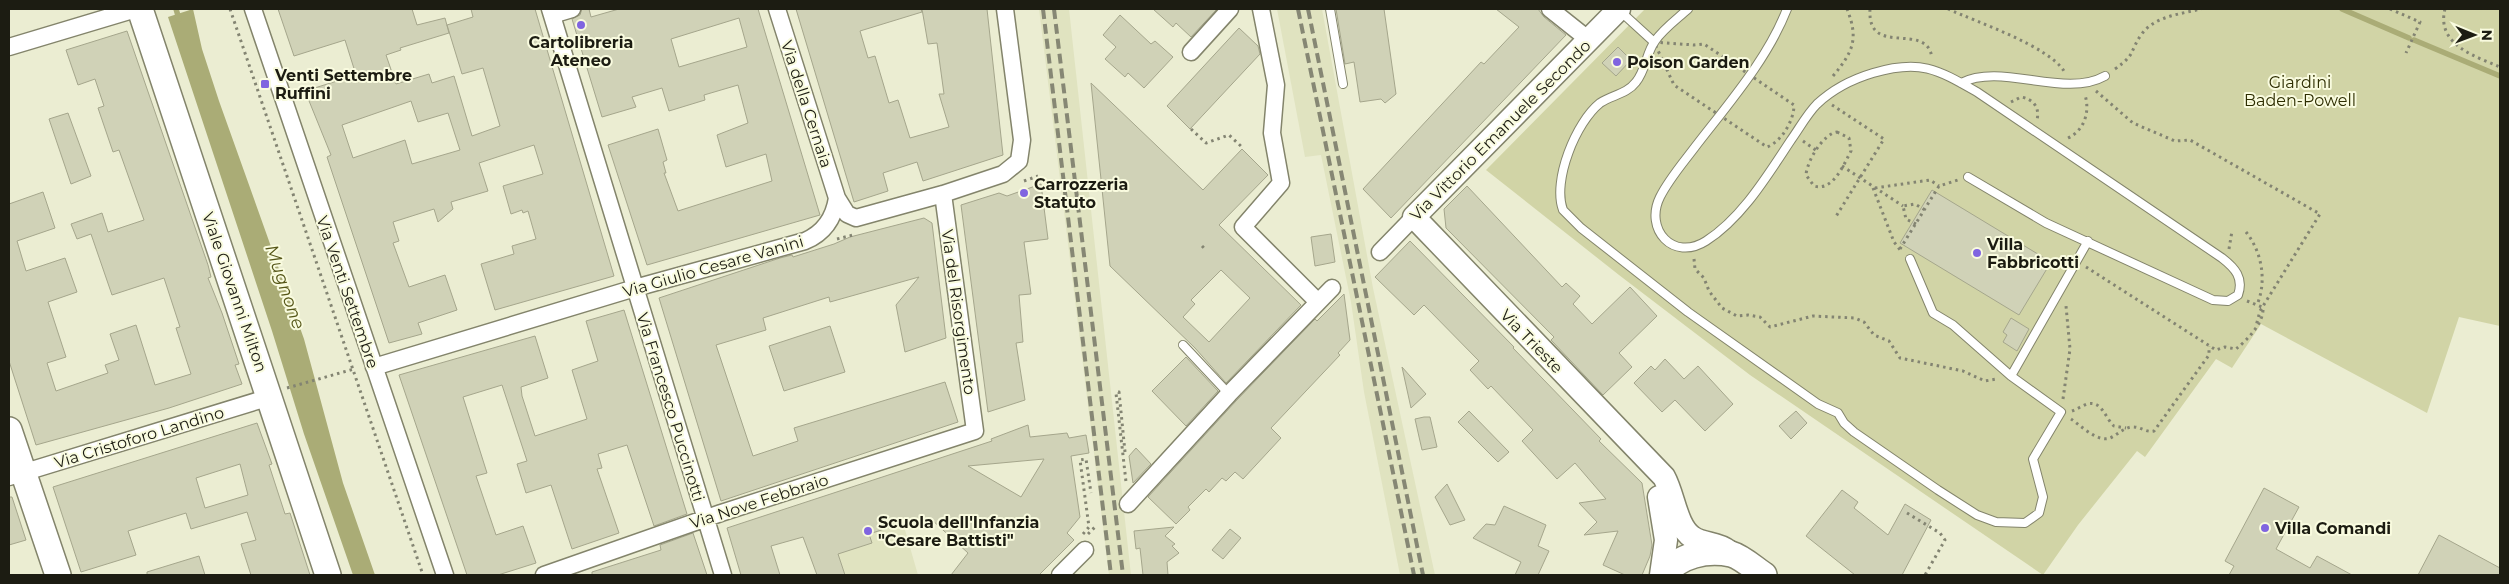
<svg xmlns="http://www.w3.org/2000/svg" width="2509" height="584" font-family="Montserrat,sans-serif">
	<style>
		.built { fill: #e0e3c0 }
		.green { fill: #d1d4a6 }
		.water { fill: #aaac76 }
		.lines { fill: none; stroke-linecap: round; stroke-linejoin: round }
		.stream { stroke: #aaac76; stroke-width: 5.5 }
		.building { fill: #d0d2b7; stroke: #a5a68c; fill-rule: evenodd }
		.lane-casing { stroke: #83846b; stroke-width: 10 }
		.street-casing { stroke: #83846b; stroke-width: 19 }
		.secondary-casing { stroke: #83846b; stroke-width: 25 }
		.primary-casing { stroke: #83846b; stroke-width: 28 }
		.path { stroke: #838472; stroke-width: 3; stroke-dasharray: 2.5 4; stroke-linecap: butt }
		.lane { stroke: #fff; stroke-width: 8 }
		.street { stroke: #fff; stroke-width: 16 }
		.secondary { stroke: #fff; stroke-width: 22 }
		.primary { stroke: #fff; stroke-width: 25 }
		.rail { stroke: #868774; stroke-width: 4; stroke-dasharray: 10 5; stroke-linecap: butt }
		.poi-dot { fill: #8065e0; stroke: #f9fbdf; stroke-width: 2 }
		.labels { text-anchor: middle; stroke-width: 4; stroke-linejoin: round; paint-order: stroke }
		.poi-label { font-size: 16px; font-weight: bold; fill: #1c1c12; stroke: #f9fbdf; text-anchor: start }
		.park-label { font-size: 16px; fill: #2d2d01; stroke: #f9fbdf }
		.street-label { font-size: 16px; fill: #1c1c12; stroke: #f9fbdf }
		.water-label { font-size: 18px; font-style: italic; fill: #555618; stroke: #f9fbdf }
	</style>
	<rect width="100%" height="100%" fill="#ebedd2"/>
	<path class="built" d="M 1039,9 L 1069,9 L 1131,575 L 1109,575 Z
		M 1277,9 L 1322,9 L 1373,288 L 1435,575 L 1400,575 L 1364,392 L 1351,302 L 1321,155 L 1305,157 Z
		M 819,498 L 903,523 L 918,575 L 845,575 Z"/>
	<path class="green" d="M 1645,9 L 2500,9 L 2500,326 L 2459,317 L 2427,413 L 2261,324 L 2232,368 L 2216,359 L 2145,457 L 2137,451 L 2078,525 L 2043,575 L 1750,375 L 1619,275 L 1486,170 Z"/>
	<path class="water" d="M 193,9 L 202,49 L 219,101 L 304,339 L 343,483 L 375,575 L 353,575 L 304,434 L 272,331 L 168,17 Z"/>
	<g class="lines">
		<path class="stream" d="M 176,9 L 179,19
			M 2342,9 L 2409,38
			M 2414,40 L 2500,76"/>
	</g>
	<path class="building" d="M 278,9 L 412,9 L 417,25 L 445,18 L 449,33 L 400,48 L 401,50 L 386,55 L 396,84 L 429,74 L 432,83 L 454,76 L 472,136 L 500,126 L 483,68 L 462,74 L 447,25 L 473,17 L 471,9 L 535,9 L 614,276 L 495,310 L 481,264 L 514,254 L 512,246 L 536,239 L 528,211 L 523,213 L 522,210 L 511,214 L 503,186 L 543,174 L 534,145 L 479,163 L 488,191 L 451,202 L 453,209 L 438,222 L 434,209 L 393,222 L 399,241 L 393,243 L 409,287 L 445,275 L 457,310 L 418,323 L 422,334 L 389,343 L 327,157 L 331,155 L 305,91 L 356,75 L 345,40 L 294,56 ZM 411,101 L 418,122 L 448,113 L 460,150 L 412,164 L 405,140 L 353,158 L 342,125 Z
		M 582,9 L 589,9 L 591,17 L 619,9 L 758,9 L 820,215 L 647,265 L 608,145 L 658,129 L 667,160 L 663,162 L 666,173 L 664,173 L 678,211 L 772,181 L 766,154 L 726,167 L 717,135 L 748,123 L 738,85 L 704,95 L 705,100 L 669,111 L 662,88 L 632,97 L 636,107 L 602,117 L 572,19 L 580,15 ZM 739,18 L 747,47 L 679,67 L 671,39 Z
		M 796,9 L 921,9 L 922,12 L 860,31 L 868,58 L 875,56 L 889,103 L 898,100 L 910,138 L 949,127 L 939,94 L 944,94 L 937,43 L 928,44 L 922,9 L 987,9 L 1003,155 L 923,181 L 917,162 L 883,173 L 888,191 L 854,202 Z
		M 1153,9 L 1217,9 L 1191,37 L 1176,23 L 1173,27 Z
		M 1336,9 L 1384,9 L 1396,94 L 1385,103 L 1381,99 L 1360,102 L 1354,62 L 1345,64 Z
		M 1496,9 L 1538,9 L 1544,17 L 1566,35 L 1391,218 L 1363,189 L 1481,62 L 1484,64 L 1519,27 Z
		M 1120,15 L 1151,44 L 1155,41 L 1173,57 L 1144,88 L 1128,73 L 1125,77 L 1105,59 L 1116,47 L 1103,35 Z
		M 1239,28 L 1258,46 L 1260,54 L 1190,129 L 1167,106 Z
		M 127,31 L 208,265 L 211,277 L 208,278 L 222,313 L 239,364 L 235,365 L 242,384 L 169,408 L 36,445 L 9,361 L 9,204 L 43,192 L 55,228 L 17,241 L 26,271 L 65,258 L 77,292 L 48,302 L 66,357 L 47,363 L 56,391 L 108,373 L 105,365 L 119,360 L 110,334 L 136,325 L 155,385 L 191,374 L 176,328 L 180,327 L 164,278 L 112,295 L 91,234 L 77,239 L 71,224 L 102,213 L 108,232 L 144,220 L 119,150 L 113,152 L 98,108 L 104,106 L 95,79 L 78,85 L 66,50 Z
		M 1618,47 L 1631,60 L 1616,76 L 1602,63 Z
		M 1091,83 L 1203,190 L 1242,149 L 1268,175 L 1219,225 L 1301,305 L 1226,383 L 1195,348 L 1110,266 ZM 1221,270 L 1250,298 L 1209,342 L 1183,317 L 1195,304 L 1191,300 Z
		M 68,113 L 91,176 L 71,184 L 49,119 Z
		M 1041,184 L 1048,239 L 1024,242 L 1031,294 L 1019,295 L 1023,342 L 1016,343 L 1025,400 L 988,412 L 961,205 L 999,193 L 1007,196 Z
		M 1467,186 L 1562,287 L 1566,283 L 1580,296 L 1573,304 L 1592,324 L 1630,287 L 1657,316 L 1619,353 L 1632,367 L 1603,395 L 1551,340 L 1554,337 L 1446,228 L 1444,209 Z
		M 1932,190 L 2051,262 L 2019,315 L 1900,243 Z
		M 924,218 L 932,223 L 946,338 L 905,352 L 896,305 L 919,277 L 830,302 L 829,297 L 763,318 L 766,330 L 716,345 L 753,456 L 798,441 L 794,428 L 945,382 L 958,422 L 721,501 L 659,298 L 780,258 L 792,255 L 793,257 L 834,244 L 850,237 Z
		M 1331,234 L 1335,262 L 1315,266 L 1311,237 Z
		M 1410,241 L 1514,347 L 1513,348 L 1601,439 L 1599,441 L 1642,483 L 1652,545 L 1650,556 L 1642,575 L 1625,575 L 1603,565 L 1618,531 L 1584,535 L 1597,522 L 1579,503 L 1606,499 L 1575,463 L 1557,479 L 1522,441 L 1533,430 L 1491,386 L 1488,389 L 1470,370 L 1479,361 L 1424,305 L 1414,315 L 1375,277 Z
		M 1344,294 L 1350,340 L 1338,353 L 1340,355 L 1271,428 L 1281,438 L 1243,479 L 1235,472 L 1226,481 L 1222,478 L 1209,492 L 1206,489 L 1188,507 L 1190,510 L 1176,524 L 1148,497 L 1236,401 L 1315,319 L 1317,321 Z
		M 624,310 L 687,514 L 654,526 L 627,445 L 598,454 L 602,468 L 597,469 L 619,533 L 572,549 L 551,485 L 526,493 L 517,464 L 527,461 L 502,385 L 463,397 L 487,473 L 476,476 L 496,535 L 523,526 L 536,563 L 498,575 L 467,575 L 399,375 L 535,336 L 548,378 L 521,387 L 522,396 L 535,436 L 587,419 L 572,370 L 598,361 L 586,321 Z
		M 2011,318 L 2029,329 L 2017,351 L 2003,342 L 2007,335 L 2003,332 Z
		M 830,326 L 845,372 L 784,391 L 769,346 Z
		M 1186,357 L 1218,391 L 1186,426 L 1152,391 Z
		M 1665,359 L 1684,379 L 1698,366 L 1733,404 L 1705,431 L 1675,400 L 1662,412 L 1634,383 L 1651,366 L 1655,370 Z
		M 1402,367 L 1426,394 L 1411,408 Z
		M 1469,411 L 1509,452 L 1498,462 L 1458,422 Z
		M 1796,411 L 1807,423 L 1791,439 L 1779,426 Z
		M 1424,417 L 1430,417 L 1437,447 L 1422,450 L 1415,419 Z
		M 257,423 L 272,464 L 269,465 L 285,514 L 290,513 L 310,575 L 251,575 L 241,544 L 256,540 L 247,512 L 191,529 L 186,513 L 128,531 L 136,555 L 81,572 L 53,487 ZM 240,464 L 248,495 L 205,508 L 196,478 Z
		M 1028,425 L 1030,437 L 1067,433 L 1069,438 L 1086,435 L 1089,453 L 1071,456 L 1080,517 L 1067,533 L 1074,540 L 1039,575 L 951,575 L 968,553 L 931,519 L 903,523 L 869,534 L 872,543 L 838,554 L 845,575 L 817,575 L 803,537 L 771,546 L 780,575 L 741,575 L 727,528 L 992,441 L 991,439 ZM 1044,459 L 1021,497 L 968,466 Z
		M 1136,448 L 1151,464 L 1133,483 L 1129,456 Z
		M 1447,484 L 1465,520 L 1450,525 L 1435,497 Z
		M 2264,488 L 2299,507 L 2276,549 L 2310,568 L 2317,556 L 2352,575 L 2229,575 L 2234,566 L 2225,561 Z
		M 1842,490 L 1858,502 L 1854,508 L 1888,535 L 1905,504 L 1931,520 L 1902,575 L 1855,575 L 1806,536 Z
		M 9,497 L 12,497 L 26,540 L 9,545 Z
		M 1504,506 L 1546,525 L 1538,546 L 1549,551 L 1538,575 L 1515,575 L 1521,562 L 1473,538 L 1486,524 L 1495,525 Z
		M 1174,527 L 1165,536 L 1175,544 L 1172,546 L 1179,553 L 1167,562 L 1168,575 L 1143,575 L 1140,548 L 1136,549 L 1134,531 Z
		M 1230,529 L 1241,538 L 1223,559 L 1212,550 Z
		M 693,533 L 707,575 L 592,575 L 592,572 L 661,550 L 660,545 Z
		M 2439,535 L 2500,568 L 2500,575 L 2418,575 Z
		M 199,556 L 205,575 L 147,575 L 147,572 Z"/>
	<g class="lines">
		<g class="lane-casing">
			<path id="lane" d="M 1330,9 L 1343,84
				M 1688,9 C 1677,19 1663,29 1655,41 C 1646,53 1646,70 1636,82 C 1627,94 1612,95 1600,103 C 1576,122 1552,181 1563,210 L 1581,228 L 1688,312 L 1818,404 L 1838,413 L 1844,423 L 1854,432 L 1938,490 L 1977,515 L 1996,522 L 2025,523 L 2039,513 L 2043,497 L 2033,459 L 2061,412 L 2011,376 L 1953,325 L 1933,313 L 1910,259
				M 1787,9 C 1767,60 1728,104 1695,147 C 1683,163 1669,179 1660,197 C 1644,229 1673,262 1706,241 C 1742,218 1767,176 1791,140 C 1799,129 1807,114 1817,104 C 1833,89 1853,79 1873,73 C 1920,59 1937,69 1977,92 L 2222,258 C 2235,268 2244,278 2238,295 L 2228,301 L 2213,300 L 2046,223 L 1968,177
				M 1620,11 L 1654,42
				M 1961,83 C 2002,62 2064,99 2105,76
				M 1183,345 L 1229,394
				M 2011,376 L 2088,241"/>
		</g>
		<g class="street-casing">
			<path id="street" d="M 253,9 L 445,575
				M 550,9 L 723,575
				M 777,9 L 837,198 L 847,214 L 856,218 L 943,194 L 1003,174 L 1019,161 L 1022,140 L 1005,9
				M 1261,9 L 1276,85 L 1272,133 L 1281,183 L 1243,227 L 1318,302
				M 1550,9 L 1589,40
				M 552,15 L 572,9
				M 9,47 L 136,9
				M 1191,52 L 1230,9
				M 1380,252 L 1414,217
				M 374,367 L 635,288 L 805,241 C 824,233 834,218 837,198
				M 9,477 L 270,397
				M 1128,504 L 1229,394 L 1332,288
				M 544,575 L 721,513 L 975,431 L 943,194
				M 1060,575 L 1085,550"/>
		</g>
		<g class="secondary-casing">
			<path id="secondary" d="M 1619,9 L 1414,217 L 1664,477 C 1674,495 1676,526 1692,537 C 1703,545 1717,542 1728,551
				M 1659,497 L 1666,540 L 1661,575"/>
		</g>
		<g class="primary-casing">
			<path id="primary" d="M 140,9 L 328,575
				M 9,430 L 58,575
				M 1664,575 C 1679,555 1707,549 1731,554 C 1742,557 1755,569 1764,575"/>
		</g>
		<path class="path" d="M 230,9 L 423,575
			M 1870,9 C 1867,59 1927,20 1932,58
			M 1948,9 C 1977,22 2048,46 2064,71
			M 2390,9 L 2420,22 L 2406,53
			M 2445,9 C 2436,44 2474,56 2500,67
			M 1654,42 L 1694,45 L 1704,44 L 1794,105 C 1794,121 1781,142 1767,147 L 1674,85 Z
			M 2115,69 C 2136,54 2129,53 2141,35 C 2154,16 2181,14 2201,9
			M 1833,76 C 1853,52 1859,39 1847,9
			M 2096,91 L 2133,123 L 2175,141 L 2190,140 L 2320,214 L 2260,311 L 2256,326
			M 2011,102 L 2021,97 C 2033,99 2040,107 2037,120
			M 1832,105 L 1884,139 L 1835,218
			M 1191,129 L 1206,143 L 1229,135 L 1243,148
			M 1837,132 L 1849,138 L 1851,151 C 1844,164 1833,192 1814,186 L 1806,175 C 1807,161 1823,134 1837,132 Z
			M 2068,138 C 2085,130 2090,111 2085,95
			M 1803,141 L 1817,151
			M 1842,166 L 1903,206
			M 1024,181 L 1038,176
			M 1873,188 L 1894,242 L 1901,251
			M 1875,188 L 1930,180 L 1939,186
			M 1916,224 L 1906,219 L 1903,206 L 1915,204 L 1925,210
			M 2246,232 C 2262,252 2267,281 2257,305
			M 837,239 L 853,235
			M 1202,246 L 1205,249
			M 1900,249 L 1939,186 L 1958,180
			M 2229,249 L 2232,231
			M 1694,259 L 1695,269 L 1704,278 L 1709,291 L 1722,308 L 1737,316 L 1748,315 L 1760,317 L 1770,327 L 1813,316 L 1855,318 L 1864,322 L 1874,335 L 1889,341 L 1900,358 L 1963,371 L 1985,381 L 1996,379
			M 2086,267 L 2216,350 L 2225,347 L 2236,349 C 2247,340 2264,323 2263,308
			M 2247,301 L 2262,307
			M 287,388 L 354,369
			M 2063,399 L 2070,349 L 2066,306
			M 2072,411 C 2077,409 2082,406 2087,404 C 2102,400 2105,418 2114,426 L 2126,428
			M 2071,419 C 2080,425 2098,443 2110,438 C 2117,435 2122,429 2131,427 C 2140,426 2146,433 2154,431 L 2209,355 L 2209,346
			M 1125,452 L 1119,392 L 1116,393 L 1126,482
			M 1907,513 L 1940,533 L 1945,540 L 1925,575
			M 1083,534 L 1089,527 L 1080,460 L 1086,459 L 1091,493
			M 1088,534 L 1096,526"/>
		<use href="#lane" class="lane"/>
		<use href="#street" class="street"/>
		<use href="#secondary" class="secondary"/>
		<use href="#primary" class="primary"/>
		<path class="rail" d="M 1043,9 L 1111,575
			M 1054,9 L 1123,575
			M 1298,9 L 1414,575
			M 1308,9 L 1423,575"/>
	</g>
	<g class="poi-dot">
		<circle cx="581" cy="25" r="5"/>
		<circle cx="1617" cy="62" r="5"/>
		<rect x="260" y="79" width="10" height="10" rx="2.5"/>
		<circle cx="1024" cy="193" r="5"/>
		<circle cx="1977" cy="253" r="5"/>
		<circle cx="2265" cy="528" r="5"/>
		<circle cx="868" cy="531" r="5"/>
	</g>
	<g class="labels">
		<g class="poi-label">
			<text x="581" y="48" text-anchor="middle">Cartolibreria<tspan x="581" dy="18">Ateneo</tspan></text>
			<text x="1627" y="68">Poison Garden</text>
			<text x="275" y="81">Venti Settembre<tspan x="275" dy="18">Ruffini</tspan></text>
			<text x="1034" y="190">Carrozzeria<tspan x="1034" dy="18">Statuto</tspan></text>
			<text x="1987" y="250">Villa<tspan x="1987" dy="18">Fabbricotti</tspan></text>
			<text x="878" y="528">Scuola dell'Infanzia<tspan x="878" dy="18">"Cesare Battisti"</tspan></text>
			<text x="2275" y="534">Villa Comandi</text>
		</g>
		<g class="park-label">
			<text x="2300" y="88">Giardini<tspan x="2300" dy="18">Baden-Powell</tspan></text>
		</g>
		<g class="street-label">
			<text transform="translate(807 104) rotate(72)" y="6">Via della Cernaia</text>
			<text transform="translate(1500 130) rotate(-45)" y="6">Via Vittorio Emanuele Secondo</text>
			<text transform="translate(713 266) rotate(-16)" y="6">Via Giulio Cesare Vanini</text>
			<text transform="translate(235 292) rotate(71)" y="6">Viale Giovanni Milton</text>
			<text transform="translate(348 292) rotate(71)" y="6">Via Venti Settembre</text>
			<text transform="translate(959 312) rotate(82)" y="6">Via del Risorgimento</text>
			<text transform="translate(1532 341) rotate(46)" y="6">Via Trieste</text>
			<text transform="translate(671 407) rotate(73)" y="6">Via Francesco Puccinotti</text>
			<text transform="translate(139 437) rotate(-17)" y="6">Via Cristoforo Landino</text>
			<text transform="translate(759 501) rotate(-18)" y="6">Via Nove Febbraio</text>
		</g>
		<g class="water-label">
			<text transform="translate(285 287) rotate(71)" y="6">Mugnone</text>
		</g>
	</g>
	<rect width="2509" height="584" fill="none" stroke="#1c1c12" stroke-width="20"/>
	<g transform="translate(2474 35) rotate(91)" stroke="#f9fbdf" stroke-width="4" paint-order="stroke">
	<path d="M0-4L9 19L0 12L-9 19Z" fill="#1c1c12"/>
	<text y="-8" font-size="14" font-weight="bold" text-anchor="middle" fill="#1c1c12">N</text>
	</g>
</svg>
